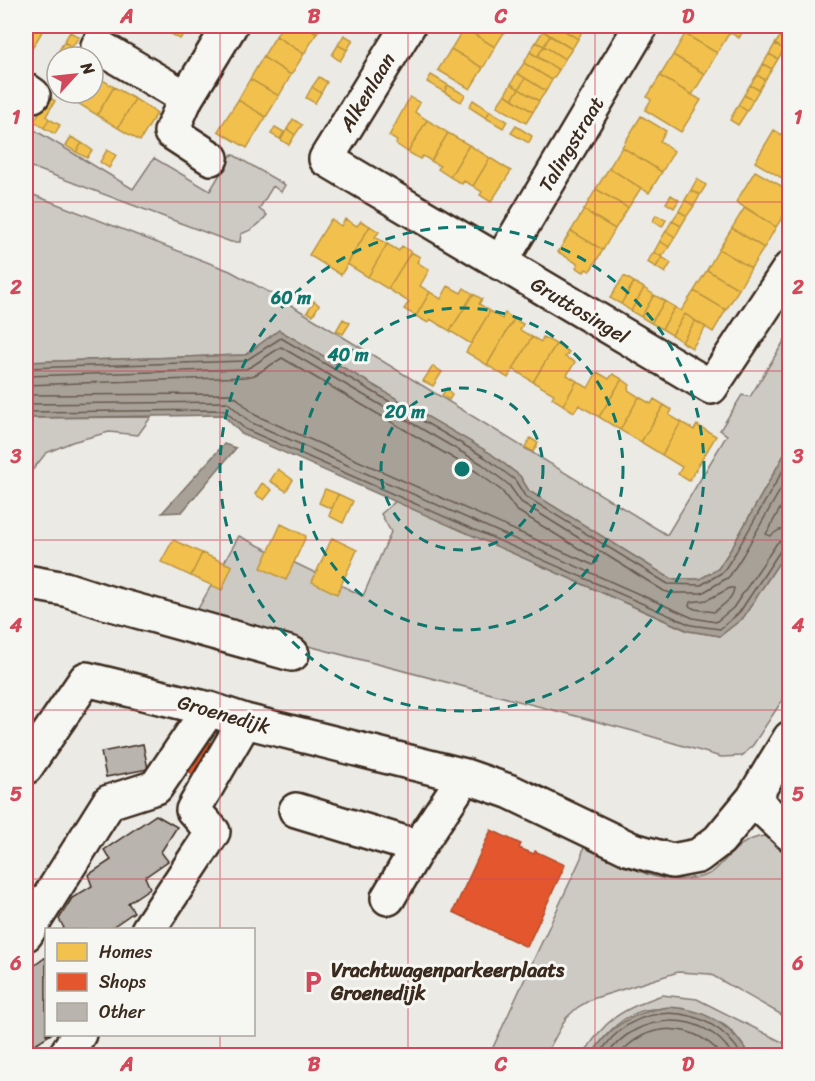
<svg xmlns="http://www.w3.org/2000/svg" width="815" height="1081" font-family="Sriracha,sans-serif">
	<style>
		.green { fill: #cdcac4; stroke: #847a71; stroke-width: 1.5 }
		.water { fill: #a8a198; stroke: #7c7167; stroke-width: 1.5 }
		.homes { fill: #f2c14e; stroke: #bb9440; stroke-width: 1.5 }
		.shops { fill: #e4572e; stroke: #b14a29; stroke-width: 1.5 }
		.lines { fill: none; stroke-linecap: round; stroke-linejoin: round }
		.shore { stroke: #675a4f; stroke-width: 1.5 }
		.building { fill: #bab4ae; stroke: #3b2a1e; stroke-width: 1.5 }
		.minor-casing { stroke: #3b2a1e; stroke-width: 38 }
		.minor { stroke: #f6f6f2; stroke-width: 33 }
		.grid { fill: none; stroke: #d1495b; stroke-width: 1.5; stroke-opacity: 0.55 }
		.ring { fill: none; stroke: #0f766e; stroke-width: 3; stroke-dasharray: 10 8 }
		.labels { text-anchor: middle; stroke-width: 6; stroke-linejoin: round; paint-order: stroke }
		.street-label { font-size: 20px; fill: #3b2a1e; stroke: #f6f6f2 }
		.poi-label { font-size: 20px; font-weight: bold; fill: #3b2a1e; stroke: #f6f6f2; text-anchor: start }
		.centre { fill: #0f766e; stroke: #f6f6f2; stroke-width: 3 }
		.ring-label { font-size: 18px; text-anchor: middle; font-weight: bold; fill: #0f766e; stroke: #f6f6f2; stroke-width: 6; stroke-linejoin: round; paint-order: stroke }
		.neatline { fill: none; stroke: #d1495b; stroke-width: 2 }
		.grid-label { font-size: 20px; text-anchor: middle; font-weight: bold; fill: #d1495b }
	</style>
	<rect width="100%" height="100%" fill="#ebeae5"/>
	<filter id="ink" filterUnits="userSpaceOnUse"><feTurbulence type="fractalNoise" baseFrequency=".0167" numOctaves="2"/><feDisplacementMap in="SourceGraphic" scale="12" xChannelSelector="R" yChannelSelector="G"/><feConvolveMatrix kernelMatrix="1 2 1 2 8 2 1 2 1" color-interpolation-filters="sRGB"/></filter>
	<g filter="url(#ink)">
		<path class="green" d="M 26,125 L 133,189 L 154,158 L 210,191 L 232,154 L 285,185 L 281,192 L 273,186 L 259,209 L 267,215 C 259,225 253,230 241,234 L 240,242 L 231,242 L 26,165 Z
			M 26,192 L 230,271 L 276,296 L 667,535 L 727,435 L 720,430 L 742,395 L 750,397 L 789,333 L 789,446 L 731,549 L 718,569 L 700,579 L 671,579 L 529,491 L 520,476 L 490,453 L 279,331 L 245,355 L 26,362 Z
			M 151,417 L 138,435 L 109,432 L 72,442 L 46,453 L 26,478 L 26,418 Z
			M 396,501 L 688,631 L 720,636 L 743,618 L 789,547 L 789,690 L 753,745 L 742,756 L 721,757 L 633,731 L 194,616 L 239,536 L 363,596 L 391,532 L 381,514 Z
			M 764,836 L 785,842 L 789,846 L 789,1019 L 710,974 L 678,972 L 592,999 L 578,1007 L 566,1018 L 550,1047 L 548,1055 L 489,1056 L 581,858 L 585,843 C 621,860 652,887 694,878 C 701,877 710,875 715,870 C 732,854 739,840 764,836 Z
			M 662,995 L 697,999 L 790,1046 L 789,1055 L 749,1055 C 729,1021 720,1020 683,1014 C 674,1012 661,1008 651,1009 C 625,1012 604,1034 592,1055 L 583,1056 C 604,1019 623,1009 662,995 Z"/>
		<path class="water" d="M 279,330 L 490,453 L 520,476 L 529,491 L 671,579 L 700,579 L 718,569 L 731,549 L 789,446 L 789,547 L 743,618 L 720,636 L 689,631 L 242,434 L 223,415 L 26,418 L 26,362 L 245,355 Z
			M 224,444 L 236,448 L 182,512 L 162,513 Z
			M 669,1007 C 705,1009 731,1024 749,1055 L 592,1055 C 609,1025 635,1011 669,1007 Z"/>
		<path class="homes" d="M 26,26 L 37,26 L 43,30 L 26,59 Z
			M 157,26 L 189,26 L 180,39 Z
			M 282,26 L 305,26 L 317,33 L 304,54 L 276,36 Z
			M 305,26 L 321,26 L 317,33 Z
			M 465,26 L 508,26 L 495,47 L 464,28 Z
			M 546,26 L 557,26 L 578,39 L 572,49 L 543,31 Z
			M 557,26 L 581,26 L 584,28 L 578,39 Z
			M 691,26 L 719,26 L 730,32 L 717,53 L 685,34 Z
			M 719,26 L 746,26 L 739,38 Z
			M 787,26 L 790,26 L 790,38 L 782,34 Z
			M 464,28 L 495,47 L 483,68 L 451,49 Z
			M 543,31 L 550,36 L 544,46 L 536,42 Z
			M 70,32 L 79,37 L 72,47 L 64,42 Z
			M 685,34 L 717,53 L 705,74 L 673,55 Z
			M 782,34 L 790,38 L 784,49 L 775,44 Z
			M 344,35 L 353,40 L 347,50 L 338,45 Z
			M 276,36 L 304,54 L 291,75 L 263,57 Z
			M 550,36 L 572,49 L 565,59 L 544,46 Z
			M 64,42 L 72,47 L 66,57 L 58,52 Z
			M 536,42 L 544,46 L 537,57 L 530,52 Z
			M 775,44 L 784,49 L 778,59 L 769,54 Z
			M 338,45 L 347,50 L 340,61 L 332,55 Z
			M 544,46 L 565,59 L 559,70 L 537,57 Z
			M 451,49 L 483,68 L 470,89 L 438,70 Z
			M 530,52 L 559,70 L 552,80 L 524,63 Z
			M 769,54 L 778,59 L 772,69 L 763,64 Z
			M 673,55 L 705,74 L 692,95 L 660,76 Z
			M 263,57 L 291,75 L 279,96 L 250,79 Z
			M 524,63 L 552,80 L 546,91 L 517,73 Z
			M 763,64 L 772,69 L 765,80 L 757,75 Z
			M 517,73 L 525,78 L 519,89 L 511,84 Z
			M 93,74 L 114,87 L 97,115 L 76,102 L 81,93 L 93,93 Z
			M 431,75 L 448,85 L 444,92 L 427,82 Z
			M 757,75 L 765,80 L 759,90 L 750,85 Z
			M 660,76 L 701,100 L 681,132 L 645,110 L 651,100 L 647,97 Z
			M 319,77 L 327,82 L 321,93 L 312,87 Z
			M 525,78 L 546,91 L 539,101 L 519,89 Z
			M 250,79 L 279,96 L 266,117 L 238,100 Z
			M 511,84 L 519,89 L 512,99 L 505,94 Z
			M 448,85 L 465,95 L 461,102 L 444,92 Z
			M 750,85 L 759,90 L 753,100 L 744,95 Z
			M 114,87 L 135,99 L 118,128 L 97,115 Z
			M 312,87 L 321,93 L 315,103 L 306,98 Z
			M 519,89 L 539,101 L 533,112 L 512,99 Z
			M 61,93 L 81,93 L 76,102 Z
			M 505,94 L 533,112 L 526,123 L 497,106 Z
			M 744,95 L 753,100 L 747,111 L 738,105 Z
			M 49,97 L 55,101 L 46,116 L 49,119 L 44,128 L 34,121 Z
			M 410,97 L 420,103 L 415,112 L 427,120 L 408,152 L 396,144 L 397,141 L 389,136 Z
			M 135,99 L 157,113 L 140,141 L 118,128 Z
			M 238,100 L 266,117 L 247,148 L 218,131 Z
			M 473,100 L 490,111 L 486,118 L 469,107 Z
			M 738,105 L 747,111 L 738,125 L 730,120 Z
			M 490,111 L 507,121 L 503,128 L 486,118 Z
			M 641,116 L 666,131 L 660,141 L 674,151 L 662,172 L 622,147 Z
			M 49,119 L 60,125 L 55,134 L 44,128 Z
			M 293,119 L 302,125 L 295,135 L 287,129 Z
			M 427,120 L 448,133 L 431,161 L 423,156 L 420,159 L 408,152 Z
			M 516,126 L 532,136 L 529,143 L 511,133 Z
			M 275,127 L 284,132 L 280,139 L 271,134 Z
			M 287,129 L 295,135 L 289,145 L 281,140 Z
			M 774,130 L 790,140 L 790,183 L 755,162 Z
			M 448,133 L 469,145 L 450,177 L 438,169 L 440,166 L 431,161 Z
			M 71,137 L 82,143 L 76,152 L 66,146 Z
			M 82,143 L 92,150 L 87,158 L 76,152 Z
			M 469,145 L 490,158 L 473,186 L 464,181 L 462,184 L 450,177 Z
			M 622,147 L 662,172 L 649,193 L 609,168 Z
			M 107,150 L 116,155 L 109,168 L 100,162 Z
			M 490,158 L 511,171 L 491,202 L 480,195 L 482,192 L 473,186 Z
			M 609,168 L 641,188 L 628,208 L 596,189 Z
			M 755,171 L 790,191 L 790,196 L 785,203 L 790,206 L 776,227 L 736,202 Z
			M 697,179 L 706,185 L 700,195 L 691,190 Z
			M 596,189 L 628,208 L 615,229 L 584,210 Z
			M 691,190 L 700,195 L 694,206 L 685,200 Z
			M 671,195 L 679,200 L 674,208 L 666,203 Z
			M 685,200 L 694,206 L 687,216 L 679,211 Z
			M 745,207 L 776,227 L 764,248 L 732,228 Z
			M 584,210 L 615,229 L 603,250 L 571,231 Z
			M 679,211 L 687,216 L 681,226 L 672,221 Z
			M 656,215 L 666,220 L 662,227 L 653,221 Z
			M 331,219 L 341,226 L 345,219 L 357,226 L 361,221 L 370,226 L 341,275 L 309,255 Z
			M 672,221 L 681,226 L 675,237 L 666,231 Z
			M 370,226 L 379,232 L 375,237 L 387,244 L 368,277 L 347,264 Z
			M 732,228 L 764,248 L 751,268 L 719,249 Z
			M 571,231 L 603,250 L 590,271 L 586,269 L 584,272 L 576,268 L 578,264 L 558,252 Z
			M 666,231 L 675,237 L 669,247 L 660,241 Z
			M 660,241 L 669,247 L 662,257 L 654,252 Z
			M 387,244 L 399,251 L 402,246 L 411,252 L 388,289 L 368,277 Z
			M 719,249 L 751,268 L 739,289 L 707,270 Z
			M 411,252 L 420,257 L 417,262 L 429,270 L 420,286 L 430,292 L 416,316 L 404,309 L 409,302 L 388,289 Z
			M 654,252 L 662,257 L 656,267 L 647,262 Z
			M 662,257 L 671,263 L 665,273 L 656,267 Z
			M 707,270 L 739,289 L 726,310 L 694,291 Z
			M 624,276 L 634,282 L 621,304 L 610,298 Z
			M 634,282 L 644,288 L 631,311 L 621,304 Z
			M 448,286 L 461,293 L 464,288 L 473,294 L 450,331 L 430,319 L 428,323 L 416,316 L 430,292 L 441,299 Z
			M 644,288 L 654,295 L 641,317 L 631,311 Z
			M 694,291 L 726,310 L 713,332 L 685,314 L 672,335 L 662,329 L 675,307 L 681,311 Z
			M 473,294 L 482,299 L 479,304 L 490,311 L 471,344 L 450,331 Z
			M 654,295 L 665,301 L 651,323 L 641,317 Z
			M 314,301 L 319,305 L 313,315 L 307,312 Z
			M 665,301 L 675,307 L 662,329 L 651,323 Z
			M 490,311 L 502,319 L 505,313 L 514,319 L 487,365 L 466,352 Z
			M 685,314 L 695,321 L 682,342 L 672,335 Z
			M 343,319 L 350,323 L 343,334 L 336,331 Z
			M 514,319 L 523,324 L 520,330 L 532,337 L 508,378 L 487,365 Z
			M 695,321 L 706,327 L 692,348 L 682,342 Z
			M 532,337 L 541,342 L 543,337 L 556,344 L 533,382 L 513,369 Z
			M 556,344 L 569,352 L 565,357 L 575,362 L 567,375 L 577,381 L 563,405 L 552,398 L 554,394 L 533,382 Z
			M 433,366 L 442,372 L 433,386 L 423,381 Z
			M 597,372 L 609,379 L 613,374 L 622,379 L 599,417 L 579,405 L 574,412 L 563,405 L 577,381 L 588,388 Z
			M 622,379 L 630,385 L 628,390 L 639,397 L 620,430 L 599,417 Z
			M 447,388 L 452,395 L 449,400 L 442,395 Z
			M 639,397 L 651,404 L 654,399 L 664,405 L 641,442 L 620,430 Z
			M 664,405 L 672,410 L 669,415 L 681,422 L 662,455 L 641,442 Z
			M 681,422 L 694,430 L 697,425 L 716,436 L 689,481 L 678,474 L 682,467 L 662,455 Z
			M 530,438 L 538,443 L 533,452 L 525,447 Z
			M 278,469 L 293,480 L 286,491 L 270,481 Z
			M 262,483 L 272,490 L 264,500 L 255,494 Z
			M 325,489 L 338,494 L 332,509 L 319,503 Z
			M 338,494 L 353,501 L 343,523 L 329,516 Z
			M 281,524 L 306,536 L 286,580 L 261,568 Z
			M 332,538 L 357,550 L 337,594 L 312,582 Z
			M 173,540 L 202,553 L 191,576 L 161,562 Z
			M 202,553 L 232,566 L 222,590 L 191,576 Z"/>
		<path class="shops" d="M 205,739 L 219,748 L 199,778 L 185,769 Z
			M 491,830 L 521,844 L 519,848 L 534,854 L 535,851 L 565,865 L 527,947 L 453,912 Z"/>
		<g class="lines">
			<path class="shore" d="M 26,368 L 245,361 L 281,338 L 486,458 L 515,480 L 525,496 L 668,584 L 701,585 L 723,572 L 736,552 L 790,458
				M 26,376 L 246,369 L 252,366 L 281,347 L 482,464 L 509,485 L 521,502 L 664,591 L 671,593 L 702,593 L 729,577 L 743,555 L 790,473
				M 26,385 L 246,377 L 255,375 L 282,358 L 477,472 L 502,491 L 516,510 L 596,559 L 597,562 L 593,565 L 255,415 L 238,399 L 230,394 L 26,395
				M 26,404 L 227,402 L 250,422 L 693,618 L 716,622 L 733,608 L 777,543 L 783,539 L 790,538
				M 26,412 L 224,410 L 245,429 L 691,625 L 720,629 L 739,613 L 782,548 L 790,545
				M 790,491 L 766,534 L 770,536 L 779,530 L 790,529
				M 730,588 L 734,588 C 733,599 722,606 714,612 L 695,609 L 689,606 L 690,602 L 707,600 Z
				M 599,1056 C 630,998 710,1000 742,1056
				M 607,1056 C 635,1011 706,1008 733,1056
				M 618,1056 C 648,1020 693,1021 723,1056"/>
		</g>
		<path class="building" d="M 143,744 L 148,769 L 106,777 L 101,752 Z
			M 156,815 L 177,827 L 161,852 L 168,861 L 145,877 L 150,888 L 128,903 L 134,912 L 111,928 L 113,930 L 62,930 L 64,928 L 59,919 L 72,898 L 92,886 L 88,875 L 111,860 L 104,850 Z
			M 46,957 L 46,1034 L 51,1034 L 32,1046 L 37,1056 L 26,1056 L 26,984 L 32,980 L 27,971 Z"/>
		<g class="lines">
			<g class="minor-casing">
				<path id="minor" d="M 408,26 L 326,159 L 711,387 L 790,268
					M 98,46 L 186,98
					M 26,90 L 33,95
					M 211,158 L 171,132 L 186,98 L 230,26
					M 500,263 L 641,26
					M 26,582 L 65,589 L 105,602 L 292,654
					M 26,767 L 86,679 L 209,709 L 245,721 L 465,776 L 511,792 L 630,849 L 672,861 L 698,856 L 719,840 L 753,799 L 790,738
					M 753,799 L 790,834
					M 296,810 L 418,847 L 465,776
					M 388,898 L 418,847
					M 148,930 L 213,832 L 193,810 L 245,721
					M 26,934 L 109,802 L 156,787 L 209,709
					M 65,1056 L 79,1034"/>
			</g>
			<use href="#minor" class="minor"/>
		</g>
	</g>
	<path class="grid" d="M 220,26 L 220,930M 408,26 L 408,1056M 595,26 L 595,1056M 26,202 L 790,202M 26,371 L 790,371M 26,540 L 790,540M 26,710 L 790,710M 26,879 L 790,879M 220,1034 L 220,1056"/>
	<g class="ring">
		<circle cx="462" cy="469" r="81"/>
		<circle cx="462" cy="469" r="161"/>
		<circle cx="462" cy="469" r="242"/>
	</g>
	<defs>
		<g id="parking-bare" transform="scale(1.8)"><path d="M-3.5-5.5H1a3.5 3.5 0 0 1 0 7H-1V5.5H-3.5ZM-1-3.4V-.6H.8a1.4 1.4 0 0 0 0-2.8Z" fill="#d1495b" stroke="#f6f6f2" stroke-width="2.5" paint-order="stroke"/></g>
	</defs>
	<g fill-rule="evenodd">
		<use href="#parking-bare" x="313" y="982"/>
	</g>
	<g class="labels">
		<g class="street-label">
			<text transform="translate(367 92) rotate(-59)" y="7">Alkenlaan</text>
			<text transform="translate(571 144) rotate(-59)" y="7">Talingstraat</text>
			<text transform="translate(580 310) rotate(31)" y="7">Gruttosingel</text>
			<text transform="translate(224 714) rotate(16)" y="7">Groenedijk</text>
		</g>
		<g class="poi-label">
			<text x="331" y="977">Vrachtwagenparkeerplaats<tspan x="331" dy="23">Groenedijk</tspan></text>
		</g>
	</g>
	<circle cx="462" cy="469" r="9" class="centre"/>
	<g class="ring-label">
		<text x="291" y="304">60 m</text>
		<text x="348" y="361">40 m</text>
		<text x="405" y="418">20 m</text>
	</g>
	<rect width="815" height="1081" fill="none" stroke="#f6f6f2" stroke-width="66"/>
	<rect x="45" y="928" width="210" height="108" fill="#f6f6f2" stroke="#aba49d" stroke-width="1.5"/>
	<rect x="57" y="943" width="30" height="18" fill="#f2c14e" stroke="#aba49d" stroke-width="1.5"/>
	<text x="99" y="958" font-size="18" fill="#3b2a1e">Homes</text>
	<rect x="57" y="973" width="30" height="18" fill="#e4572e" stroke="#aba49d" stroke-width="1.5"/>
	<text x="99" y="988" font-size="18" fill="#3b2a1e">Shops</text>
	<rect x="57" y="1003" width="30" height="18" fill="#bab4ae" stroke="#aba49d" stroke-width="1.5"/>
	<text x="99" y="1018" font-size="18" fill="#3b2a1e">Other</text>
	<g transform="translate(75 75) rotate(63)"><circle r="28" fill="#f6f6f2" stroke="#aba49d" stroke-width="1.5"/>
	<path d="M0-4.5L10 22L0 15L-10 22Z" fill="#d1495b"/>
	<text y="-9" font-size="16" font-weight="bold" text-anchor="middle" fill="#3b2a1e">N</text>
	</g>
	<rect x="33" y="33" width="749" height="1015" class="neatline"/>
	<g class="grid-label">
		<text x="127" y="23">A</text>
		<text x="314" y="23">B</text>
		<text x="501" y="23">C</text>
		<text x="688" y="23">D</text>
		<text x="16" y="124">1</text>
		<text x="798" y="124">1</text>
		<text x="16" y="294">2</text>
		<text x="798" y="294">2</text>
		<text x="16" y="463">3</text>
		<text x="798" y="463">3</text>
		<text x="16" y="632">4</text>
		<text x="798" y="632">4</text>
		<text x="16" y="801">5</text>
		<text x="798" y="801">5</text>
		<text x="16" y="970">6</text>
		<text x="798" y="970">6</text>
		<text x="127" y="1071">A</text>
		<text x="314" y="1071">B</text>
		<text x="501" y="1071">C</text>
		<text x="688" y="1071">D</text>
	</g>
</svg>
